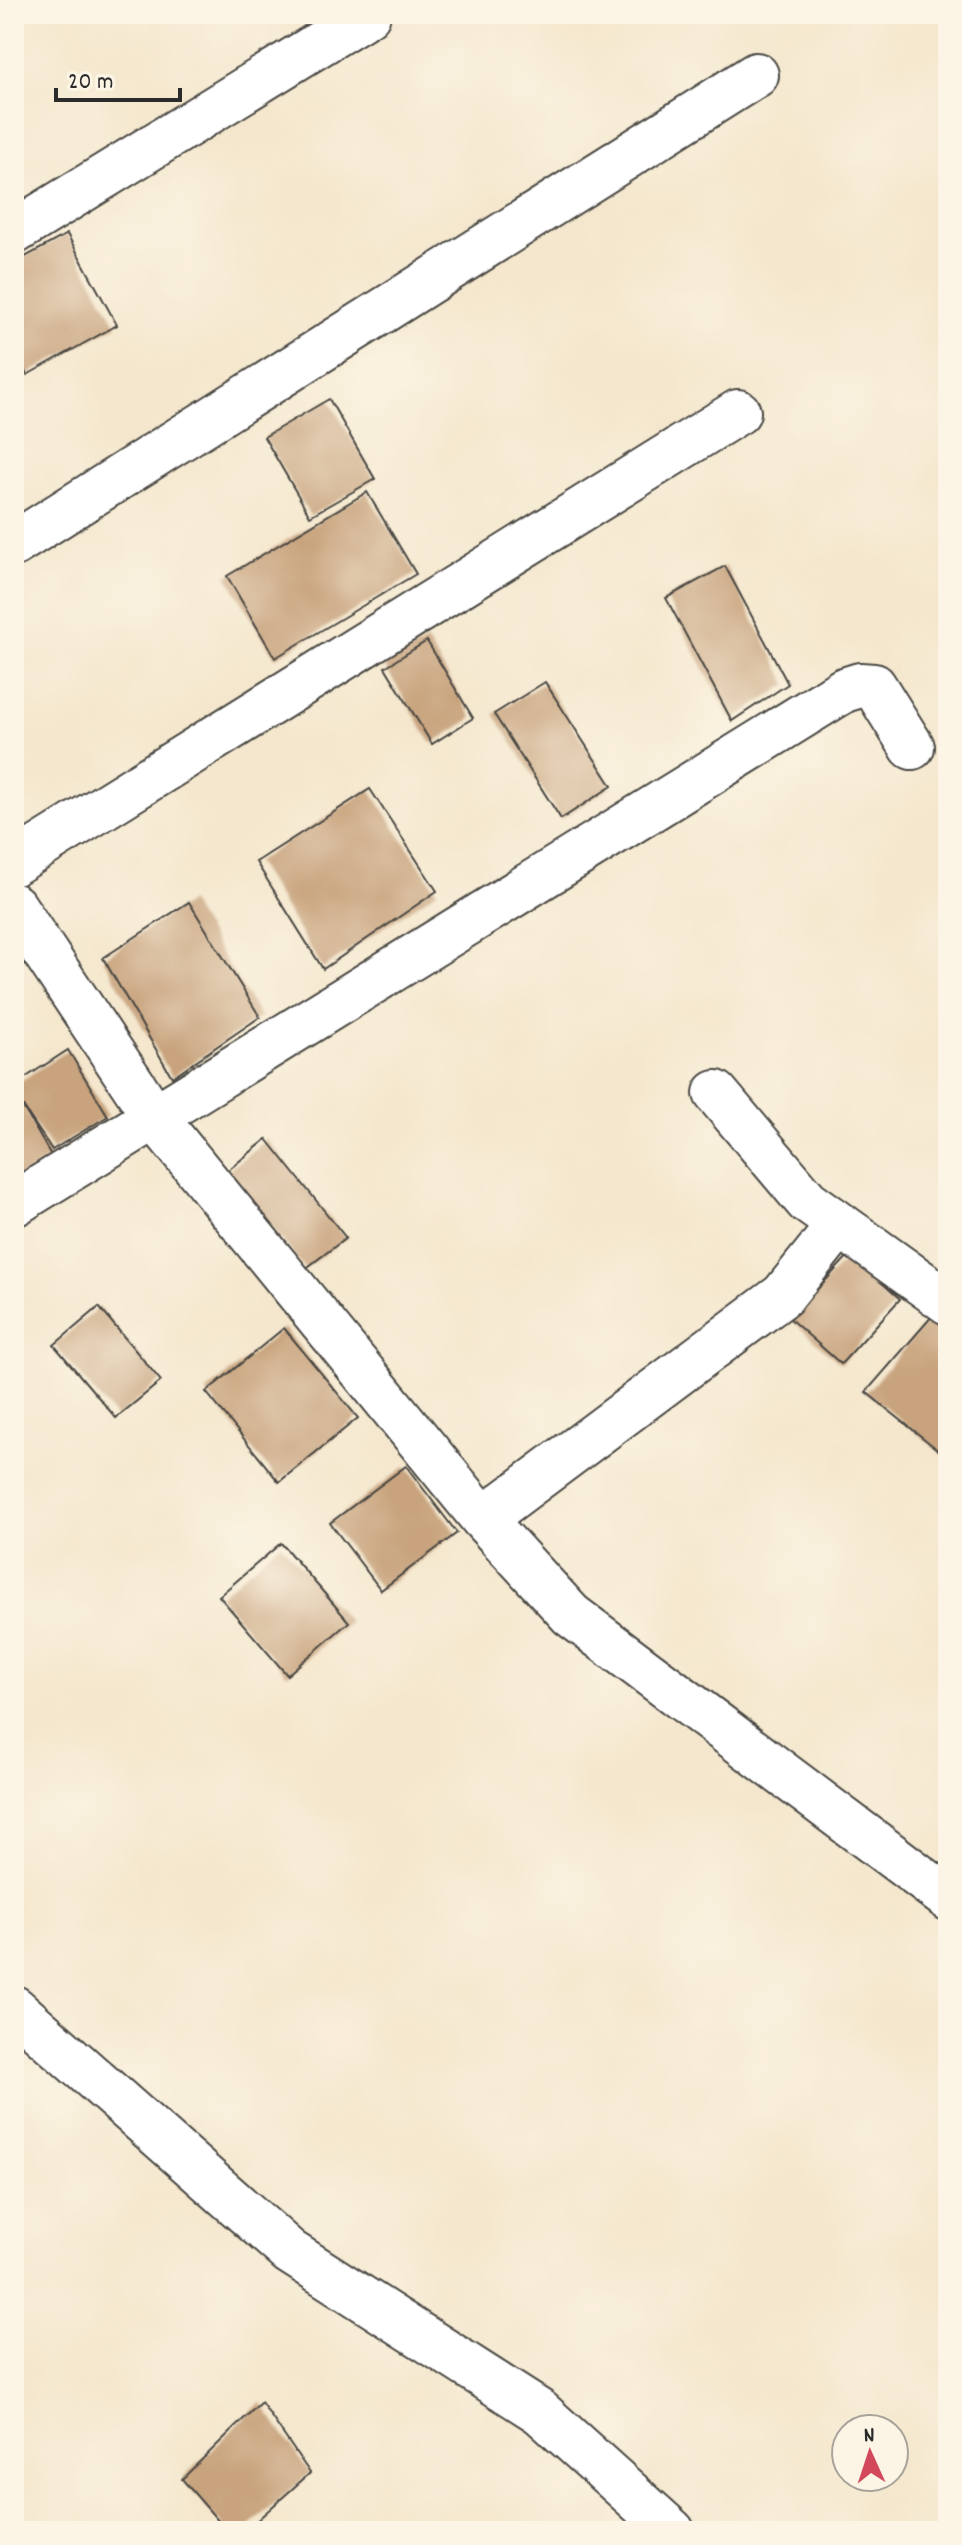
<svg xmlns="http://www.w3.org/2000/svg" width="962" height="2545" font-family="Dekko,sans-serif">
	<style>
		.building { fill: #c8a37d }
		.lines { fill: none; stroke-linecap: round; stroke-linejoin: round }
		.minor-casing { stroke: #494743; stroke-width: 48 }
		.minor { stroke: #fff; stroke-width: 44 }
	</style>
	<rect width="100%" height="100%" fill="#fcf5e5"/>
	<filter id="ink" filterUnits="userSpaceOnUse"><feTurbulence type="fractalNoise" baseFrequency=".0125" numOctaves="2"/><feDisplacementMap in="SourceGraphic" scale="16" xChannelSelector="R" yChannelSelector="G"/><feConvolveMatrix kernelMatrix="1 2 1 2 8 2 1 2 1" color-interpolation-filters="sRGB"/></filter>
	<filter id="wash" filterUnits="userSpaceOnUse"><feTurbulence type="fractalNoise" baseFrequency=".006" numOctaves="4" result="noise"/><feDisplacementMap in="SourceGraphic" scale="32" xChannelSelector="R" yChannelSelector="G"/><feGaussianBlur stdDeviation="1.8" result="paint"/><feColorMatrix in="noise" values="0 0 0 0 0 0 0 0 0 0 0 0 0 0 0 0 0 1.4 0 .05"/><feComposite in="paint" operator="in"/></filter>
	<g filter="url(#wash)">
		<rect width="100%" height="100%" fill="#f4e7cd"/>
		<g id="blocks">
			<path class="building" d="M 67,234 L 117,325 L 27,375 L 14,352 L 14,263 Z
				M 329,399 L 375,479 L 310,516 L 264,437 Z
				M 367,492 L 416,574 L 275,658 L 227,576 Z
				M 725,566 L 788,684 L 732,721 L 666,598 Z
				M 427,641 L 473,718 L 432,744 L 385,667 Z
				M 545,682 L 612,786 L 561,819 L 494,714 Z
				M 370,789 L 437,891 L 323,969 L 256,862 Z
				M 189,902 L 260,1017 L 172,1077 L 103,958 Z
				M 68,1050 L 108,1116 L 52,1150 L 20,1102 L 52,1157 L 14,1180 L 14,1085 Z
				M 267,1139 L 346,1238 L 305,1269 L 227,1171 Z
				M 850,1254 L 900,1299 L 841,1364 L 790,1319 Z
				M 99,1307 L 161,1381 L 116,1418 L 54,1345 Z
				M 933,1315 L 948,1328 L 948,1458 L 866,1392 Z
				M 284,1328 L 358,1418 L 279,1482 L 206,1392 Z
				M 406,1466 L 457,1533 L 381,1590 L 330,1523 Z
				M 281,1543 L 349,1622 L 287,1675 L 219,1596 Z
				M 261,2402 L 310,2473 L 245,2531 L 227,2531 L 182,2479 Z"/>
		</g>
	</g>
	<g filter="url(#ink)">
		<use href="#blocks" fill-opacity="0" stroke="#494743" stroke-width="2"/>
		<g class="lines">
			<g class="minor-casing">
				<path id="minor" d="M 14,232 L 368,14
					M 14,544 L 756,75
					M 14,863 L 738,412
					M 14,906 L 154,1116 L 483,1519 L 571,1615 L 948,1898
					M 716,1093 L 807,1201 L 948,1302
					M 14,1204 L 844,690 L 860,685 L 874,686 L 912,747
					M 483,1519 L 783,1295 L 839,1225
					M 14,2008 L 290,2252 L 540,2412 L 672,2531"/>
			</g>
			<use href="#minor" class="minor"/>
		</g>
	</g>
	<rect width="962" height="2545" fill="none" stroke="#fcf5e5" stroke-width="48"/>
	<g transform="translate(870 2453) rotate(357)"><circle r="38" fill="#fcf5e5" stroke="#a8a49b" stroke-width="2"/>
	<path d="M0-6L14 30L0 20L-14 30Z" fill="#d1495b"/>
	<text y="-12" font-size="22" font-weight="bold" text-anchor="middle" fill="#2b2b2b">N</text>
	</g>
	<path d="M56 88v12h124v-12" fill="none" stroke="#2b2b2b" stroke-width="4"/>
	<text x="68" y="88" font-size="24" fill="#2b2b2b" stroke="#fcf5e5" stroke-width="6" paint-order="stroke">20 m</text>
</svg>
